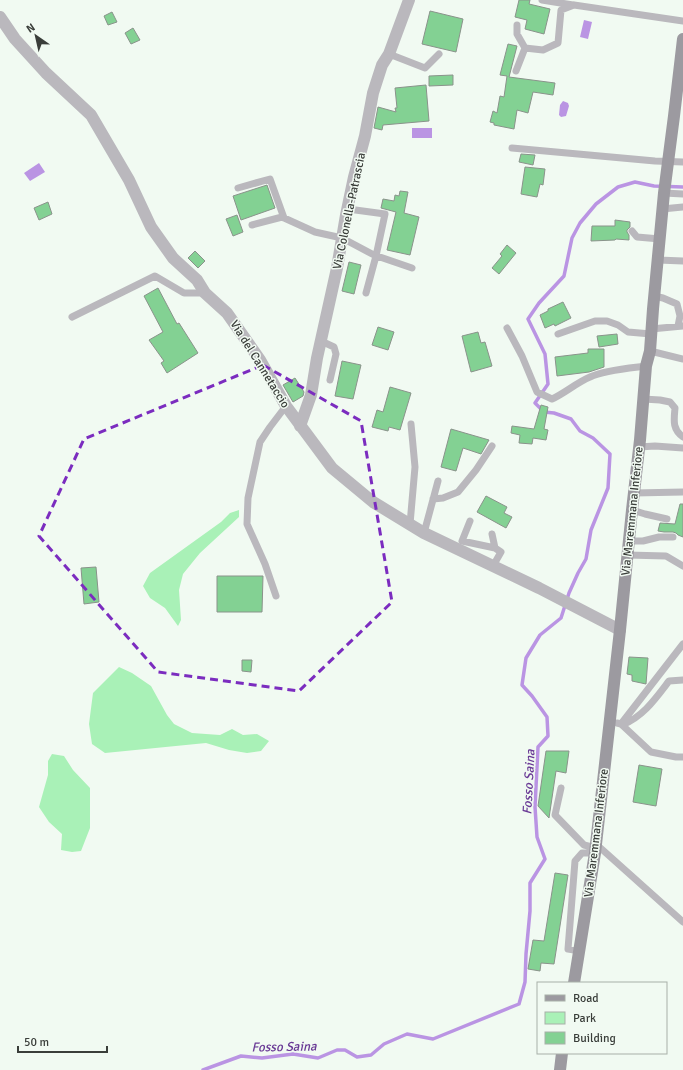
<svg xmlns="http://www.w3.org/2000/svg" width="683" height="1070" font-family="Signika,sans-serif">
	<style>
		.green { fill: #a9f1b7 }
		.water { fill: #ba94e3 }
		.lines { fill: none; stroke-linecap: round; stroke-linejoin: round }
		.stream { stroke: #ba94e3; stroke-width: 3.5 }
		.building { fill: #83d193; stroke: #8a938b }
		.lane { stroke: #bab8bd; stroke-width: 7 }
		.street { stroke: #bab8bd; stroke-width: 12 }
		.secondary { stroke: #9c9aa0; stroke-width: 12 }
		.marked { fill: none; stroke: #7b2cbf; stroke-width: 3; stroke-dasharray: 8 5; stroke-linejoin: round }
		.labels { text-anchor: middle; stroke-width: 3; stroke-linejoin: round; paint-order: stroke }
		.street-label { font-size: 12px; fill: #3a3e3a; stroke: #f1faf2 }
		.water-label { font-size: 13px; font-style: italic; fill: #693995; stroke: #f1faf2 }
	</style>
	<rect width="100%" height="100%" fill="#f1faf2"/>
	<path class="green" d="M 239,510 L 239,517 L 200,553 L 183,574 L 179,590 L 181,620 L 178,626 L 165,608 L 150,598 L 143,586 L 150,573 L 221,522 L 230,513 Z
		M 119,667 L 132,673 L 151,686 L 167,715 L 174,724 L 192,733 L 220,735 L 232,729 L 243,735 L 257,734 L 269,741 L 261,751 L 247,753 L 229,750 L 206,743 L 105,753 L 92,744 L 89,724 L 93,693 Z
		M 52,754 L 64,756 L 73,770 L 90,788 L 90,828 L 81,851 L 72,852 L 61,850 L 62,834 L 49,822 L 39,807 L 48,775 L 48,761 Z"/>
	<path class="water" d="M 584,20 L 592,22 L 588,39 L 580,37 Z
		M 563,101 L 568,103 L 569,106 L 566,116 L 561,117 L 559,115 L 560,105 Z
		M 412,128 L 432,128 L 432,138 L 412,138 Z
		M 39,163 L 45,172 L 30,181 L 24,173 Z"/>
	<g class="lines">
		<path class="stream" d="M 203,1070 L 241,1056 L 262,1058 L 293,1054 L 318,1058 L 337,1050 L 345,1050 L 357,1057 L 371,1055 L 384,1044 L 407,1034 L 433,1039 L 519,1004 L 525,982 L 526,954 L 530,911 L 530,883 L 545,859 L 537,837 L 535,807 L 538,747 L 548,736 L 547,717 L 532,696 L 522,685 L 526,658 L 540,635 L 561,618 L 569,593 L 578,573 L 586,559 L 591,530 L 608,488 L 610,454 L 593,438 L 580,431 L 571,419 L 554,413 L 544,412 L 535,403 L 548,384 L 545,354 L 528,319 L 539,303 L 564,276 L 572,238 L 580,223 L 596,204 L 618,187 L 635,182 L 654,186 L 683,187"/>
	</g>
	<path class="building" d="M 519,0 L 530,0 L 529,4 L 550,9 L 544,34 L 525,29 L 527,20 L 515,17 Z
		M 430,11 L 463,19 L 456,52 L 422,44 Z
		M 112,12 L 117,22 L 108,25 L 104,16 Z
		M 133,28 L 140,40 L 131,44 L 125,33 Z
		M 508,44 L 517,46 L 509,77 L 555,83 L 553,95 L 533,92 L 528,113 L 517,110 L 514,129 L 494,125 L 494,123 L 490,122 L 493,111 L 497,113 L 500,96 L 504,97 L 507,76 L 500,75 Z
		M 453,75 L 453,85 L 429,86 L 429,76 Z
		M 426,85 L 429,121 L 383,125 L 382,130 L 374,128 L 378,107 L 396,112 L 395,108 L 397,108 L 395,88 Z
		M 521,154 L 535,155 L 533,165 L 519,162 Z
		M 525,167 L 545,169 L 543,185 L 540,184 L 537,197 L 521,194 Z
		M 267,185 L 275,208 L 241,220 L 233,196 Z
		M 400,191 L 408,192 L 404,213 L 419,217 L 410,255 L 387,250 L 396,212 L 381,208 L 383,199 L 394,201 L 395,195 L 399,196 Z
		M 48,202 L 52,214 L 39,220 L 34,208 Z
		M 237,215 L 243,232 L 233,236 L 226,219 Z
		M 615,220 L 630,222 L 630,227 L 627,230 L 627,232 L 629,235 L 629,240 L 616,239 L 615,240 L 591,241 L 592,226 L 615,226 Z
		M 507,245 L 516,253 L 499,274 L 492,268 L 502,256 L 500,254 Z
		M 195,251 L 205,261 L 198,268 L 188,258 Z
		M 349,262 L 361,265 L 354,294 L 342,291 Z
		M 158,288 L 177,324 L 179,323 L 198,353 L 167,373 L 161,363 L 164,361 L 149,340 L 163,332 L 144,296 Z
		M 563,302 L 571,318 L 555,326 L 554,324 L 545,328 L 540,315 L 548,311 L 548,309 Z
		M 378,327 L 394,332 L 388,350 L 372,345 Z
		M 478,332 L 481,343 L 485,342 L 492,366 L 471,372 L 462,336 Z
		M 617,334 L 618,344 L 599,347 L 597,336 Z
		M 588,349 L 604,349 L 604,367 L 589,372 L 557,376 L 555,357 L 588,353 Z
		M 342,361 L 361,365 L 353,399 L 335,396 Z
		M 295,378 L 304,392 L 303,396 L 293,402 L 283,385 Z
		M 390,387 L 411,393 L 400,430 L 389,427 L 388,431 L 372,427 L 377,410 L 383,412 Z
		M 541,405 L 548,407 L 544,429 L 548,430 L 546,440 L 533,438 L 532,444 L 519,443 L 520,435 L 511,433 L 512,426 L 534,429 Z
		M 451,429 L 489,440 L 481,454 L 463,448 L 456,471 L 441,467 Z
		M 486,496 L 507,507 L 504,513 L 512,517 L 506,528 L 477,512 Z
		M 680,504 L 683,504 L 683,537 L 678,535 L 676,533 L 673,532 L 664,532 L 658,531 L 660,523 L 675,524 Z
		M 96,567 L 99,602 L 84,604 L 81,568 Z
		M 217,576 L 263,576 L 262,612 L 217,612 Z
		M 629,657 L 648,658 L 646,684 L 632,681 L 632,675 L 627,674 Z
		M 242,660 L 252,660 L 251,672 L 242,671 Z
		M 546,751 L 569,751 L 566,773 L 556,771 L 549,818 L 538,806 Z
		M 639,765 L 662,769 L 656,806 L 633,802 Z
		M 555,873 L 568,875 L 554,964 L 541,963 L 540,971 L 528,969 L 533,940 L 544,941 Z"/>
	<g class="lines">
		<path class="lane" d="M 542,0 L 573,5
			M 517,25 L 517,34 L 525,48
			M 389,54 L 425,68 L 439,54
			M 516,71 L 525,48 L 543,50 L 558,43 L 561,10 L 574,5 L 683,21
			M 512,148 L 655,161 L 683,162
			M 238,188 L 270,179 L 284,218
			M 664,193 L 683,194
			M 348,209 L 385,214 L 376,256 L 366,293
			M 662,209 L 683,207
			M 252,225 L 282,217 L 315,232 L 342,238 L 374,255 L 412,268
			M 632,231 L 637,237 L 660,239
			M 658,260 L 683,261
			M 654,296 L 663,298 L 677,304 L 680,316 L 678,326
			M 72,317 L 155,276 L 184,293 L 205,293
			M 507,328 L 522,356 L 537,392 L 552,399 C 565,393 576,383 590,377 C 604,370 630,368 646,366
			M 651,329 L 683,326
			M 558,334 L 595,321 L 607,321 L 618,325 L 628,332 L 651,334
			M 321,341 L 334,347 L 336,354 L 330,380
			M 650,351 L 683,359
			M 643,399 L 660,400 L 670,402 L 675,408 C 674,420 672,429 683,437
			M 639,447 L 655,446 L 683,448
			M 634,493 L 683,492
			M 433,499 L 443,498 L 458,492 L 476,470 L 492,446
			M 632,510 L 645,514 L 667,519
			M 470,521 L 462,541 L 495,548
			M 410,524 L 415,467 L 411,424
			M 424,533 L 438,481
			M 492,534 L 495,548 L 501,552 L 493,566
			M 629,541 L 643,541 L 659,537 L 673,537
			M 627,555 L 666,556 L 683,566
			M 276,596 L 265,564 L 247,524 L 248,498 L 260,442 L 270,427 L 286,406
			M 617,723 L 621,724 L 651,752 L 676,757 L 683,757
			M 621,724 L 683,644
			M 622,725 C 643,717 656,698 669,681 L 683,680
			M 561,788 L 555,815 L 584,845 L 596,848
			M 596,844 L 683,922
			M 580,951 L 568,949 L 575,861 L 582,853 L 595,853"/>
		<path class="street" d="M 0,17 L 15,39 L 46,73 L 91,115 L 129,180 L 151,227 L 173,258 L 197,280 L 205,293 L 227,313 L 260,360 L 286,406 L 332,468 L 373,502 L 424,533 L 539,588 L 620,630
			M 300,426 L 311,395 L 317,358 L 337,268 L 346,215 L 354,177 L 365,136 L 373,93 L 382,65 L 389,54 L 409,0"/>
		<path class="secondary" d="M 574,983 L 595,853 L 620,630 L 632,510 L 640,440 L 646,366 L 650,351 L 653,309 L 664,193 L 674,116 L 683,39
			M 560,1070 L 562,1053"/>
	</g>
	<path class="marked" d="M 263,365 L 361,421 L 392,602 L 299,691 L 158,672 L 39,536 L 84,439 Z"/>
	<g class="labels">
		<g class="street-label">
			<text transform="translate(349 211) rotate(-78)" y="4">Via Colonella-Patrascia</text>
			<text transform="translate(260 364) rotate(58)" y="4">Via del Cannetaccio</text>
			<text transform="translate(632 511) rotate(-84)" y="4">Via Maremmana Inferiore</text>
			<text transform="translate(596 833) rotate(-83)" y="4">Via Maremmana Inferiore</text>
		</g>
		<g class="water-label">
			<text transform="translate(528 782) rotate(-87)" y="5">Fosso Saina</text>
			<text transform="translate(284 1046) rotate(-1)" y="5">Fosso Saina</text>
		</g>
	</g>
	<rect x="537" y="982" width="130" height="72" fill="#f1faf2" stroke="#a8afa8"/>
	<rect x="545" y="995" width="20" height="6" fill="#9c9aa0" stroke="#a8afa8"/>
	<text x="573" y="1002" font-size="12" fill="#3a3e3a">Road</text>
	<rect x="545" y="1012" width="20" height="12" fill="#a9f1b7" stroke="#a8afa8"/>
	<text x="573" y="1022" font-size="12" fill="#3a3e3a">Park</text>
	<rect x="545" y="1032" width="20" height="12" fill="#83d193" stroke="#a8afa8"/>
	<text x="573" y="1042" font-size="12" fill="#3a3e3a">Building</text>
	<g transform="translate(36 36) rotate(326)" stroke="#f1faf2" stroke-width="3" paint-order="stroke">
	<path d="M0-3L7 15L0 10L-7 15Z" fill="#3a3e3a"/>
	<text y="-6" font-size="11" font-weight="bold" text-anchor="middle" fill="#3a3e3a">N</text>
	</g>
	<path d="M18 1046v6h89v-6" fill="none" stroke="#3a3e3a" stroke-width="2"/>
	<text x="24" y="1046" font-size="12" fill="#3a3e3a" stroke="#f1faf2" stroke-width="3" paint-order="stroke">50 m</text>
</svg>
